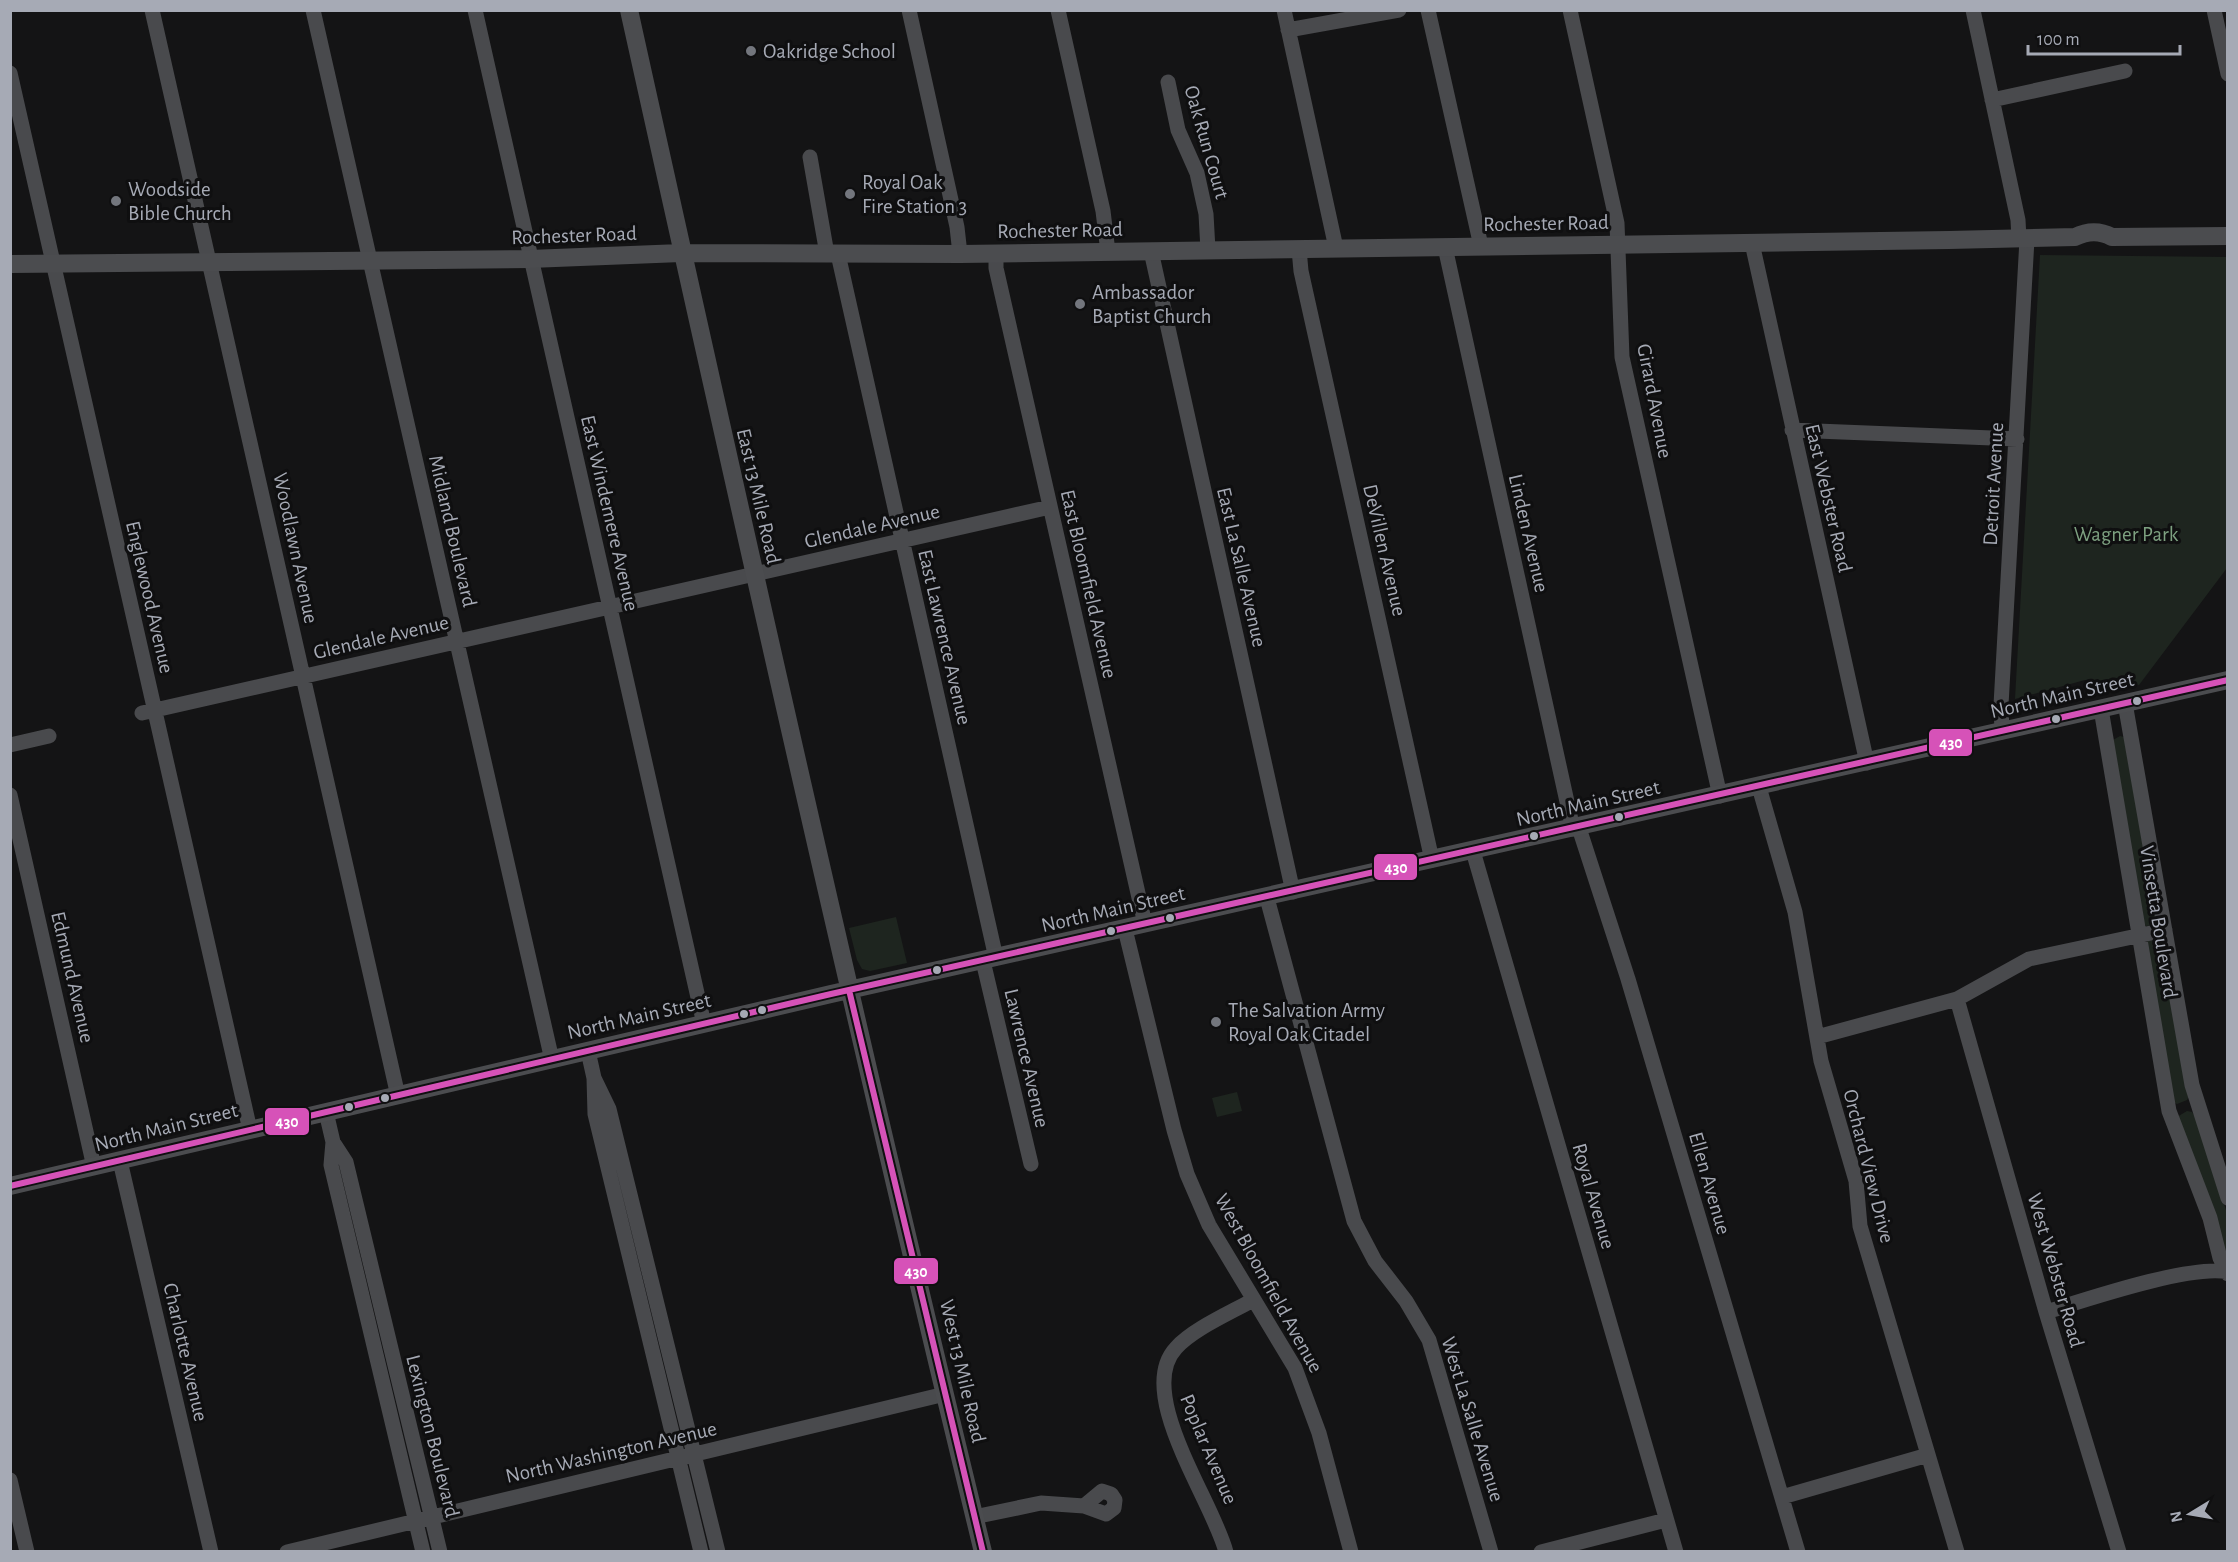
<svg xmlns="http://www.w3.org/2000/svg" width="2238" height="1562" font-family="'Alegreya Sans',sans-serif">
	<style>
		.green { fill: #1e251f }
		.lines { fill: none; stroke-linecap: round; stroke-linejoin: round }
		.minor { stroke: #494a4d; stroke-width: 15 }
		.major { stroke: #4b4c4f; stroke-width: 18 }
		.bus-1-casing { stroke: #0f0f10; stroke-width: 10 }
		.bus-1 { stroke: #d652b8; stroke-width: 6 }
		.poi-dot { fill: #73767d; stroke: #0f0f10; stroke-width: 2 }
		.bus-dot { fill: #a6aab5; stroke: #0f0f10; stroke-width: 2 }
		.labels { text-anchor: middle; stroke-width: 6; stroke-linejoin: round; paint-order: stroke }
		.poi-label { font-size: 21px; fill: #a6aab5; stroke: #0f0f10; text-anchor: start }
		.street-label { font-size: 21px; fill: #a6aab5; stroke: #0f0f10 }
		.park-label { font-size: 21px; fill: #7da080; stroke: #0f0f10 }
		.line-badge { stroke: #0f0f10; stroke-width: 2 }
		.badge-label { font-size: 16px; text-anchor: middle; font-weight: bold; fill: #fff }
	</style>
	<rect width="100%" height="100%" fill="#141415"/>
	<path class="green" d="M 2040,255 L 2227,257 L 2227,568 L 2139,685 L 2085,680 L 2015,699 Z
		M 2120,736 L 2124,737 L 2157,925 L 2146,926 L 2143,922 L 2113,740 Z
		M 896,917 L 907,963 L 870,971 L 862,969 L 857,960 L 849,928 Z
		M 2159,937 L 2189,1096 L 2187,1100 L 2177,1104 L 2173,1102 L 2146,947 L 2148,939 Z
		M 1237,1092 L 1242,1111 L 1217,1117 L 1212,1098 Z
		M 2187,1111 L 2192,1112 L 2195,1116 L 2227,1213 L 2227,1262 L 2177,1117 Z"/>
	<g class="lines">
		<path class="minor" d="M 152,10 L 398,1096
			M 313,10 L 552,1060
			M 475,10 L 704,1024
			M 909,10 L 957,227 L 960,254
			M 1058,10 L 1103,211 L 1108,252
			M 1284,10 L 1336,248
			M 1428,10 L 1481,246
			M 1570,10 L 1617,223 L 1622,357 L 1720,796
			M 1973,10 L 2018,220 L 2019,239
			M 2214,10 L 2228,74
			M 1288,30 L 1399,10
			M 10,73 L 250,1130
			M 1168,82 L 1178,130 L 1197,173 L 1206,214 L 1208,250
			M 1992,100 L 2125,71
			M 810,157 L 827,254
			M 1752,243 L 1867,763
			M 1445,247 L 1573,829
			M 1299,249 L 1301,271 L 1432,860
			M 1151,251 L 1293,892
			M 996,253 L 996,268 L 1145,924
			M 838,254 L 996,958
			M 1792,430 L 2017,439
			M 2125,703 L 2192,1085 L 2228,1198
			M 2101,709 L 2169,1111 L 2210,1218 L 2220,1258 L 2228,1274
			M 142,713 L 1050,507
			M 2002,732 L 2001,705 L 2027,239
			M 10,745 L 49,736
			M 1759,787 L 1795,912 L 1821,1061 L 1856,1181 L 1860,1226 L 1957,1552
			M 10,795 L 94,1167
			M 1579,828 L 1628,979 L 1798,1552
			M 1473,851 L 1676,1552
			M 1267,898 L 1354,1221 L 1375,1261 L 1406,1301 L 1429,1340 L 1491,1552
			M 1125,929 L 1174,1130 L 1187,1174 L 1209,1225 L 1295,1368 L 1319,1433 L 1351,1552
			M 983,961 L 1031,1164
			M 1957,999 L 2046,1312 L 2119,1552
			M 1817,1037 L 1957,999 L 2029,959 L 2165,930
			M 588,1051 L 594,1078 L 595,1114 L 701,1552
			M 594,1078 L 609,1109 L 718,1552
			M 326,1112 L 333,1142 L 346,1162 L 440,1552
			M 333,1142 L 331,1165 L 423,1552
			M 120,1161 L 211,1552
			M 2046,1312 C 2085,1300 2191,1264 2228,1272
			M 10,1480 L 27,1552
			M 1782,1497 L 1928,1455
			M 974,1517 L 1041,1503 L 1084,1506 L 1106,1514 L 1114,1508 L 1115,1500 L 1111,1494 L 1102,1491 L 1084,1506
			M 287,1552 L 945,1394
			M 1226,1552 C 1213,1501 1134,1393 1176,1348 C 1193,1329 1230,1313 1253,1300
			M 1541,1552 L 1666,1520"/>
		<path class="major" d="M 629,10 C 743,525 858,1039 983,1552
			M 10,264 L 530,259 L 681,253 L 960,254 L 1949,240 L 2075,237 C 2087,231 2099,230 2112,237 L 2228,236
			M 10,1186 L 831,994 L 2228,680"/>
		<g class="bus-1-casing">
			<path id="bus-1" d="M 849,990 L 983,1552
				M 10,1186 L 831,994 L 2228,680"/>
		</g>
		<use href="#bus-1" class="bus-1"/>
	</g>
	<g class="poi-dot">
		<circle cx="751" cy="51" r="6"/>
		<circle cx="850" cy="194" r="6"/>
		<circle cx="116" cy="201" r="6"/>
		<circle cx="1080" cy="304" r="6"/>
		<circle cx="1216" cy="1022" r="6"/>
	</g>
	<g class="bus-dot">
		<circle cx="2137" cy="701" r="5"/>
		<circle cx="2056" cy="719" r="5"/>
		<circle cx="1619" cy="817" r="5"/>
		<circle cx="1534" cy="836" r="5"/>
		<circle cx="1170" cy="918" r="5"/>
		<circle cx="1111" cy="931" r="5"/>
		<circle cx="937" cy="970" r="5"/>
		<circle cx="762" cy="1010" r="5"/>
		<circle cx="744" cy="1014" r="5"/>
		<circle cx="385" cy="1098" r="5"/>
		<circle cx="349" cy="1107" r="5"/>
	</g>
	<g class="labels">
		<g class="poi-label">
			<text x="763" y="58">Oakridge School</text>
			<text x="862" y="189">Royal Oak<tspan x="862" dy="24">Fire Station 3</tspan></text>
			<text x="128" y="196">Woodside<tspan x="128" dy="24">Bible Church</tspan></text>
			<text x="1092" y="299">Ambassador<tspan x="1092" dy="24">Baptist Church</tspan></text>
			<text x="1228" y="1017">The Salvation Army<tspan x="1228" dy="24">Royal Oak Citadel</tspan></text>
		</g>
		<g class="street-label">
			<text transform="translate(1207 142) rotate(74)" y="7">Oak Run Court</text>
			<text transform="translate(1546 223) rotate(-1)" y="7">Rochester Road</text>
			<text transform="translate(1060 230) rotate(-1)" y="7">Rochester Road</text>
			<text transform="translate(574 235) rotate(-2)" y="7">Rochester Road</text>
			<text transform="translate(1655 401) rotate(79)" y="7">Girard Avenue</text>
			<text transform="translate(1993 484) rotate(-87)" y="7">Detroit Avenue</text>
			<text transform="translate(759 496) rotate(77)" y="7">East 13 Mile Road</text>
			<text transform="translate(1829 498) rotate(77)" y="7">East Webster Road</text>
			<text transform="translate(610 513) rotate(77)" y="7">East Windemere Avenue</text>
			<text transform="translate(872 526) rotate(-13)" y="7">Glendale Avenue</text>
			<text transform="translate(453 531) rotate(77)" y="7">Midland Boulevard</text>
			<text transform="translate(1529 533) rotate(77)" y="7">Linden Avenue</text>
			<text transform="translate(296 548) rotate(78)" y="7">Woodlawn Avenue</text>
			<text transform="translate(1385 550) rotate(77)" y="7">DeVillen Avenue</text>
			<text transform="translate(1242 567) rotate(77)" y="7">East La Salle Avenue</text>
			<text transform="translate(1089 584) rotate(77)" y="7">East Bloomfield Avenue</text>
			<text transform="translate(150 597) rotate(77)" y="7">Englewood Avenue</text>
			<text transform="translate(381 637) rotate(-13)" y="7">Glendale Avenue</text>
			<text transform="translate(945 637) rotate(77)" y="7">East Lawrence Avenue</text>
			<text transform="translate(2062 695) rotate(-13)" y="7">North Main Street</text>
			<text transform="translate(1588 803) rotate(-13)" y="7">North Main Street</text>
			<text transform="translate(1113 909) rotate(-13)" y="7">North Main Street</text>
			<text transform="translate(2159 922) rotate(81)" y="7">Vinsetta Boulevard</text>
			<text transform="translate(73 977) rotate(77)" y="7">Edmund Avenue</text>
			<text transform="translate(639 1016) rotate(-13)" y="7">North Main Street</text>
			<text transform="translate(1027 1058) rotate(77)" y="7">Lawrence Avenue</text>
			<text transform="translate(166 1127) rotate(-14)" y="7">North Main Street</text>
			<text transform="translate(1869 1166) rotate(76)" y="7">Orchard View Drive</text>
			<text transform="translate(1710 1183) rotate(74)" y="7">Ellen Avenue</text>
			<text transform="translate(1594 1196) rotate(74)" y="7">Royal Avenue</text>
			<text transform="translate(2056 1270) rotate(74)" y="7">West Webster Road</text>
			<text transform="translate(1269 1283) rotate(61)" y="7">West Bloomfield Avenue</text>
			<text transform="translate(186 1352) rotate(77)" y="7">Charlotte Avenue</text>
			<text transform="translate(963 1371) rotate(77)" y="7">West 13 Mile Road</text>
			<text transform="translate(1473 1419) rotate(73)" y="7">West La Salle Avenue</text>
			<text transform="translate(433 1436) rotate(76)" y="7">Lexington Boulevard</text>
			<text transform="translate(1209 1449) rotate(67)" y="7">Poplar Avenue</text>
			<text transform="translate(611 1452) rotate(-13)" y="7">North Washington Avenue</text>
		</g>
		<g class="park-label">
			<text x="2126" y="541">Wagner Park</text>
		</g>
	</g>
	<g class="line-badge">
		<rect x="1928" y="728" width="45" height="29" rx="6" fill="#d652b8"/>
		<rect x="1373" y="853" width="45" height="28" rx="6" fill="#d652b8"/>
		<rect x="264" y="1107" width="46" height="29" rx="6" fill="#d652b8"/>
		<rect x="893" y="1257" width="46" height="28" rx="6" fill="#d652b8"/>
	</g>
	<g class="badge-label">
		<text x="1951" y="748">430</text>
		<text x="1396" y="873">430</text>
		<text x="287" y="1127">430</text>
		<text x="916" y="1277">430</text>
	</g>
	<rect width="2238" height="1562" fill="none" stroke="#a6aab5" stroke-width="24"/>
	<g transform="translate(2190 1514) rotate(259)" stroke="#0f0f10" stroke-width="4.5" paint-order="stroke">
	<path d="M0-4.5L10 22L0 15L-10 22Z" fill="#a6aab5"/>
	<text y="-9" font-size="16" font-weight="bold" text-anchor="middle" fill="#a6aab5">N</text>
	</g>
	<path d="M2028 45v9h152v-9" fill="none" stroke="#a6aab5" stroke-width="3"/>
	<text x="2037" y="45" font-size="18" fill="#a6aab5" stroke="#0f0f10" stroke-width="4.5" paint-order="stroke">100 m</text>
</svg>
